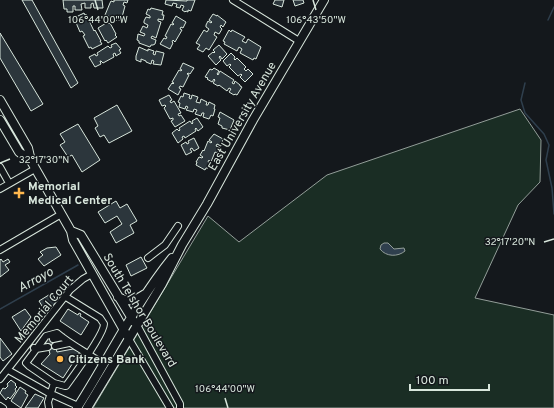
<svg xmlns="http://www.w3.org/2000/svg" width="554" height="408" font-family="Overpass,sans-serif">
	<style>
		.green { fill: #1a2d24; stroke: #939e99 }
		.water { fill: #2f3f4d; stroke: #939e99 }
		.lines { fill: none; stroke-linecap: round; stroke-linejoin: round }
		.stream { stroke: #2f3f4d; stroke-width: 1.5 }
		.building { fill: #2c363c; stroke: #d8e6dc }
		.minor-tunnel { stroke: #313739; stroke-width: 6; stroke-dasharray: 6 3; stroke-linecap: butt }
		.minor-casing { stroke: #d8e6dc; stroke-width: 8 }
		.major-casing { stroke: #d8e6dc; stroke-width: 10 }
		.minor { stroke: #14181c; stroke-width: 6 }
		.major { stroke: #14181c; stroke-width: 8 }
		.ticks { fill: none; stroke: #d8e6dc; stroke-width: 1.5 }
		.poi-dot { fill: #ffb74d; stroke: #14181c; stroke-width: 1.5 }
		.labels { text-anchor: middle; stroke-width: 3; stroke-linejoin: round; paint-order: stroke }
		.street-label { font-size: 12px; fill: #d8e6dc; stroke: #14181c }
		.poi-label { font-size: 12px; font-weight: bold; fill: #d8e6dc; stroke: #14181c; text-anchor: start }
		.water-label { font-size: 13px; font-style: italic; fill: #d8e6dc; stroke: #14181c }
		.ticks-label { font-size: 10px; text-anchor: middle; fill: #d8e6dc; stroke: #14181c; stroke-width: 3; stroke-linejoin: round; paint-order: stroke }
	</style>
	<rect width="100%" height="100%" fill="#14181c"/>
	<path class="green" d="M 520,109 L 541,140 L 540,182 L 518,205 L 475,298 L 554,315 L 554,408 L 93,408 L 208,216 L 239,242 L 327,175 Z"/>
	<path class="water" d="M 384,243 L 388,243 L 394,249 L 404,248 L 405,251 C 398,257 386,257 380,249 L 381,245 Z"/>
	<g class="lines">
		<path class="stream" d="M 548,20 L 554,7
			M 525,83 L 521,100 L 525,113 L 544,134 L 549,145 L 546,160 L 552,188 L 554,214
			M 0,309 L 78,265"/>
	</g>
	<path class="building" d="M 22,0 L 32,0 L 78,83 L 71,88 Z
		M 63,0 L 102,0 L 103,8 L 94,8 L 93,3 L 91,4 L 91,8 L 85,8 L 85,3 L 81,4 L 82,10 L 75,10 L 75,6 L 73,6 L 73,12 L 67,12 L 67,9 L 64,9 Z
		M 114,0 L 128,0 L 127,3 L 124,2 L 123,5 L 125,6 L 121,21 L 117,19 L 116,21 L 109,18 L 109,16 L 105,15 L 110,3 L 111,1 L 114,2 Z
		M 166,0 L 187,1 L 187,0 L 195,0 L 191,11 L 188,10 L 188,12 L 186,11 L 185,12 L 182,10 L 184,6 L 181,5 L 180,8 L 176,7 L 177,4 L 173,3 L 172,6 L 165,4 Z
		M 275,0 L 284,0 L 282,7 L 273,4 Z
		M 293,0 L 303,0 L 304,3 L 295,6 Z
		M 151,8 L 163,11 L 162,15 L 164,15 L 163,20 L 158,19 L 158,21 L 161,22 L 156,38 L 152,36 L 151,38 L 156,40 L 155,44 L 153,45 L 151,45 L 150,47 L 139,43 L 139,41 L 137,40 L 138,34 L 144,36 L 145,34 L 140,32 L 143,26 L 147,28 L 148,25 L 144,23 L 144,21 L 146,17 L 150,18 L 150,16 L 146,14 L 148,9 L 150,10 Z
		M 84,13 L 85,15 L 86,14 L 94,31 L 95,30 L 101,41 L 100,41 L 102,44 L 92,49 L 91,47 L 89,48 L 83,36 L 85,35 L 82,31 L 80,32 L 74,18 Z
		M 213,14 L 217,16 L 217,15 L 226,22 L 223,27 L 221,25 L 220,27 L 222,29 L 219,34 L 215,32 L 214,35 L 217,37 L 209,50 L 206,48 L 203,52 L 197,49 L 200,45 L 196,43 L 204,30 L 207,32 L 209,29 L 206,27 L 206,25 L 208,21 L 211,23 L 212,22 L 209,20 Z
		M 176,16 L 186,22 L 183,28 L 181,27 L 180,29 L 182,30 L 175,42 L 173,40 L 172,42 L 173,43 L 170,49 L 160,44 L 164,38 L 166,39 L 167,37 L 165,36 L 171,24 L 173,25 L 174,24 L 172,23 Z
		M 108,22 L 109,24 L 110,23 L 116,34 L 115,35 L 117,37 L 108,43 L 106,40 L 105,41 L 98,28 Z
		M 229,30 L 231,32 L 232,30 L 245,37 L 242,41 L 246,43 L 248,39 L 261,47 L 256,59 L 254,58 L 253,60 L 240,53 L 242,49 L 239,47 L 237,51 L 224,44 L 225,42 L 223,41 Z
		M 0,33 L 43,104 L 31,111 L 0,58 Z
		M 116,43 L 121,49 L 119,50 L 121,53 L 116,56 L 115,53 L 113,54 L 114,57 L 103,63 L 101,61 L 100,61 L 101,64 L 95,67 L 89,57 L 95,54 L 96,56 L 98,55 L 97,53 L 108,46 L 110,48 L 112,47 L 111,45 Z
		M 219,45 L 227,54 L 222,59 L 220,56 L 219,57 L 221,60 L 216,65 L 208,56 L 213,52 L 214,53 L 215,52 L 213,50 Z
		M 139,47 L 148,51 L 148,49 L 154,51 L 153,54 L 155,55 L 156,51 L 164,53 L 161,65 L 153,64 L 154,61 L 152,60 L 151,64 L 146,62 L 146,61 L 141,59 L 141,62 L 136,60 L 136,56 Z
		M 231,53 L 235,57 L 234,59 L 235,60 L 237,58 L 246,67 L 244,69 L 246,71 L 248,69 L 253,74 L 245,82 L 240,77 L 242,75 L 241,74 L 238,76 L 229,67 L 231,65 L 230,64 L 227,66 L 223,61 Z
		M 183,63 L 194,68 L 190,74 L 188,73 L 187,74 L 189,75 L 183,87 L 180,86 L 179,88 L 181,89 L 178,95 L 168,89 L 172,83 L 173,84 L 174,83 L 172,82 L 179,70 L 181,71 L 182,70 L 180,69 Z
		M 214,68 L 219,71 L 217,74 L 218,75 L 220,71 L 234,80 L 232,83 L 234,84 L 235,81 L 240,85 L 240,86 L 242,87 L 237,95 L 235,94 L 234,95 L 229,92 L 231,89 L 229,88 L 227,91 L 219,85 L 218,86 L 213,83 L 215,80 L 214,79 L 212,82 L 207,79 L 208,78 L 205,77 L 210,69 L 212,70 Z
		M 184,93 L 190,95 L 189,98 L 191,99 L 192,95 L 198,97 L 196,102 L 200,103 L 201,99 L 207,102 L 206,105 L 208,105 L 209,102 L 215,105 L 214,109 L 215,109 L 213,116 L 211,115 L 209,119 L 203,117 L 204,113 L 202,113 L 201,116 L 195,114 L 197,110 L 194,109 L 193,112 L 186,110 L 188,107 L 186,106 L 185,109 L 179,107 L 180,103 L 178,102 L 181,96 L 183,97 Z
		M 169,95 L 172,100 L 170,101 L 171,103 L 174,101 L 181,113 L 178,114 L 179,116 L 181,115 L 185,121 L 175,127 L 171,121 L 173,120 L 173,118 L 170,119 L 164,108 L 166,106 L 165,105 L 162,106 L 159,100 Z
		M 117,105 L 132,131 L 109,143 L 104,135 L 100,137 L 95,128 L 98,126 L 94,118 Z
		M 220,112 L 234,120 L 230,130 L 222,128 L 222,126 L 218,124 L 220,118 L 218,117 Z
		M 197,118 L 203,127 L 198,131 L 196,128 L 195,129 L 196,131 L 185,138 L 184,136 L 182,137 L 183,139 L 178,143 L 172,133 L 177,129 L 179,131 L 180,130 L 179,128 L 190,121 L 192,124 L 193,123 L 192,121 Z
		M 78,124 L 100,160 L 82,172 L 72,155 L 68,157 L 60,145 L 65,142 L 60,134 Z
		M 214,134 L 223,139 L 222,142 L 223,142 L 221,146 L 217,144 L 216,146 L 220,148 L 217,153 L 215,152 L 211,162 L 209,160 L 208,162 L 211,164 L 208,168 L 206,168 L 205,170 L 196,165 L 197,162 L 196,162 L 199,157 L 202,158 L 203,157 L 200,155 L 203,150 L 204,151 L 208,141 L 211,143 L 212,142 L 209,140 Z
		M 194,138 L 199,148 L 194,151 L 192,148 L 190,149 L 192,152 L 186,155 L 181,145 L 186,142 L 187,144 L 189,143 L 188,141 Z
		M 116,201 L 120,208 L 127,204 L 137,221 L 130,225 L 134,233 L 116,243 L 110,232 L 122,224 L 117,216 L 105,223 L 98,212 Z
		M 56,247 L 61,255 L 44,266 L 38,259 L 43,255 L 40,252 L 47,248 Z
		M 141,257 L 147,268 L 131,276 L 126,265 Z
		M 1,259 L 3,262 L 8,259 L 10,262 L 5,265 L 9,270 L 0,277 L 0,260 Z
		M 52,293 L 57,302 L 47,314 L 39,301 Z
		M 25,309 L 31,317 L 21,331 L 12,317 Z
		M 68,309 L 78,315 L 79,313 L 81,314 L 80,316 L 89,322 L 81,335 L 60,321 Z
		M 53,337 L 57,352 L 73,349 L 80,352 L 63,378 L 41,364 L 50,354 L 46,339 Z
		M 0,338 L 12,354 L 3,361 L 0,357 Z
		M 11,380 L 16,384 L 15,385 L 17,387 L 15,389 L 16,391 L 10,399 L 8,397 L 6,400 L 0,393 L 3,388 L 5,389 L 8,386 L 7,384 Z
		M 20,387 L 26,391 L 25,393 L 28,395 L 21,408 L 11,401 Z
		M 35,394 L 44,398 L 38,408 L 25,408 Z"/>
	<g class="lines">
		<path class="minor-tunnel" d="M 46,341 L 53,339"/>
		<g class="minor-casing">
			<path id="minor" d="M 233,0 L 299,41
				M 0,167 L 9,183
				M 0,189 L 35,169
				M 0,250 L 58,216
				M 148,258 L 165,245 L 178,226
				M 66,297 L 100,318 L 104,324 C 104,334 74,375 66,386 L 65,386 L 54,383 L 29,366 L 26,363 L 46,336 L 57,333 C 71,345 88,353 103,364
				M 137,325 L 180,404 L 180,408
				M 53,339 L 62,337
				M 129,339 L 170,408
				M 55,346 L 69,343
				M 34,348 L 36,349 L 48,347
				M 8,370 L 47,392 L 78,406
				M 0,379 L 70,290 L 83,279 L 92,274
				M 0,406 L 3,408
				M 49,408 L 48,402 L 54,383"/>
		</g>
		<g class="major-casing">
			<path id="major" d="M 0,100 L 28,148 L 31,161 L 71,231 L 73,240 L 129,339
				M 0,120 L 19,152 L 31,161
				M 71,231 L 81,235 L 134,322
				M 118,297 C 129,303 136,300 145,294
				M 77,408 C 109,358 135,304 172,258
				M 87,408 L 162,284 L 182,245 L 207,204 L 253,120 L 324,0"/>
		</g>
		<use href="#minor" class="minor"/>
		<use href="#major" class="major"/>
	</g>
	<path class="ticks" d="M 95,0 L 98,10M 313,0 L 316,10M 0,163 L 10,159M 544,242 L 554,239M 225,398 L 228,408"/>
	<g class="poi-dot">
		<path d="M17 187h4v4h4v4h-4v4h-4v-4h-4v-4h4z"/>
		<circle cx="60" cy="359" r="4"/>
	</g>
	<g class="labels">
		<g class="street-label">
			<text transform="translate(242 116) rotate(-60)" y="4">East University Avenue</text>
			<text transform="translate(44 309) rotate(-50)" y="4">Memorial Court</text>
			<text transform="translate(140 310) rotate(59)" y="4">South Telshor Boulevard</text>
		</g>
		<g class="poi-label">
			<text x="28" y="190">Memorial<tspan x="28" dy="14">Medical Center</tspan></text>
			<text x="68" y="363">Citizens Bank</text>
		</g>
		<g class="water-label">
			<text transform="translate(35 279) rotate(-29)" y="5">Arroyo</text>
		</g>
	</g>
	<g class="ticks-label">
		<text x="98" y="23">106°44'00"W</text>
		<text x="316" y="23">106°43'50"W</text>
		<text x="44" y="163">32°17'30"N</text>
		<text x="510" y="245">32°17'20"N</text>
		<text x="225" y="392">106°44'00"W</text>
	</g>
	<path d="M410 384v6h79v-6" fill="none" stroke="#d8e6dc" stroke-width="2"/>
	<text x="416" y="384" font-size="12" fill="#d8e6dc" stroke="#14181c" stroke-width="3" paint-order="stroke">100 m</text>
</svg>
